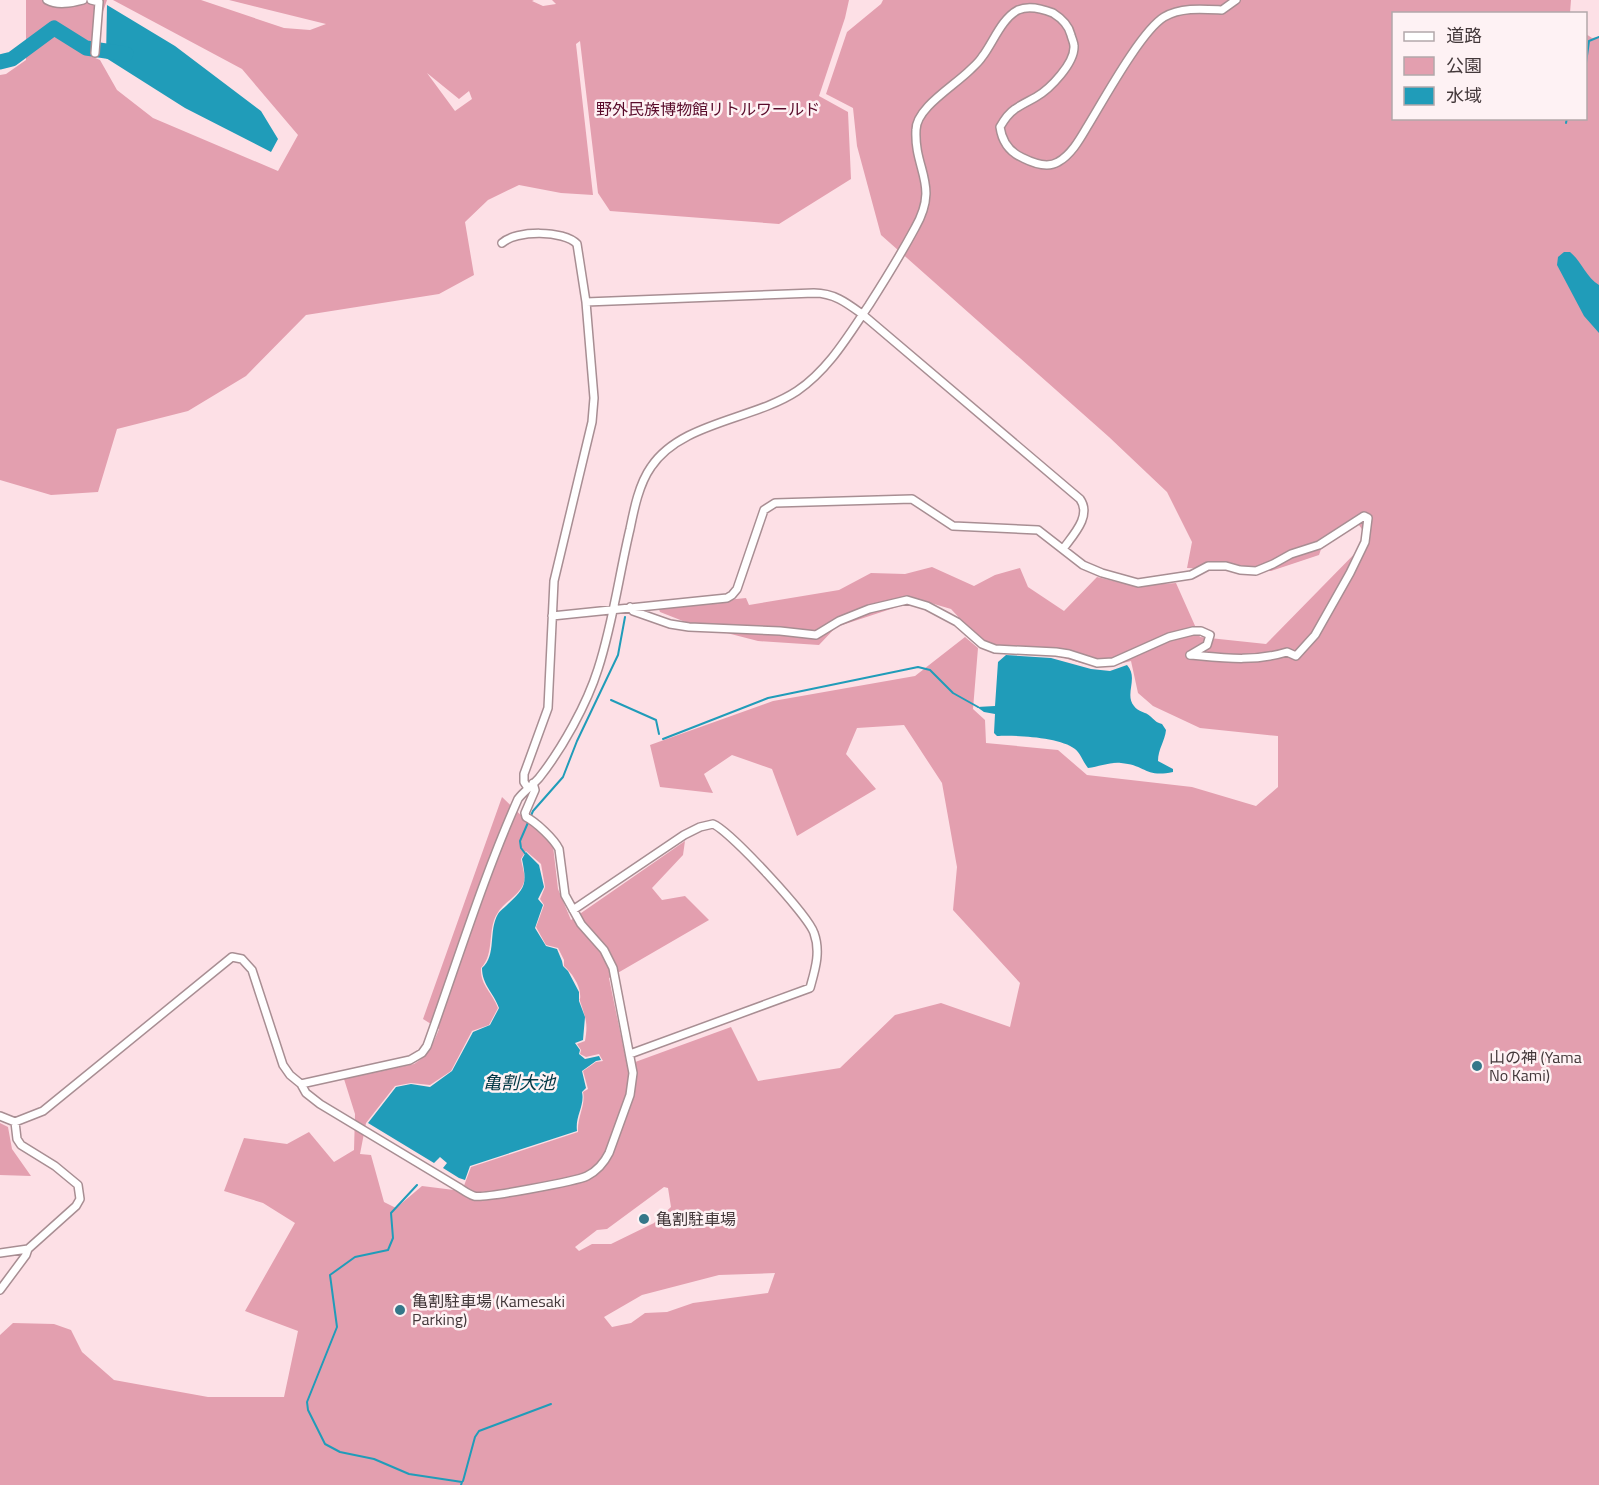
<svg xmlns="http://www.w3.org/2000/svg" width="1599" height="1485" font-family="'Titillium Web','Noto Sans JP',sans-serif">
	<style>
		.green { fill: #e39faf; fill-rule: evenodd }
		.water { fill: #209cb9 }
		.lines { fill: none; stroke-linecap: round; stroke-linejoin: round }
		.stream { stroke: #209cb9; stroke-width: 2 }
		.river { stroke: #209cb9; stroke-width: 15 }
		.street-casing { stroke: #a88e93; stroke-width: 10 }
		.street { stroke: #fff; stroke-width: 7 }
		.poi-dot { fill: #357789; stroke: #fef2f4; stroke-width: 2 }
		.labels { text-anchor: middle; stroke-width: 5; stroke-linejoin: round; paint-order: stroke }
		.park-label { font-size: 16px; fill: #590b2a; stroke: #fef2f4 }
		.poi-label { font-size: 16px; fill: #43383a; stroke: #fef2f4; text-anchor: start }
		.water-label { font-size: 18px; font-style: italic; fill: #033845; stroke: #fef2f4 }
	</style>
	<rect width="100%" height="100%" fill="#fde0e6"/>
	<path class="green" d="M 26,0 L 107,0 L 88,55 L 100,60 L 117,90 L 153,118 L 278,171 L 298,135 L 242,69 L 113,0 L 201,0 L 284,28 L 310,30 L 326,24 L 229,0 L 534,0 L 532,1 L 543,6 L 556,4 L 552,0 L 849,0 L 845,18 L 819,96 L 848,112 L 851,179 L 779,224 L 610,211 L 598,193 L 580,41 L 576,44 L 593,195 L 561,193 L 519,185 L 488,200 L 465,222 L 474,275 L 439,294 L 306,315 L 246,376 L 188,411 L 117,429 L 98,492 L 51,495 L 0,480 L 0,75 L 6,74 L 26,60 ZM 427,73 L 459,99 L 469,91 L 472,99 L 455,111 Z
		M 883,0 L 1571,0 L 1570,13 L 1394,14 L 1394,118 L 1586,118 L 1586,34 L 1592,38 L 1599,37 L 1599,1485 L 0,1485 L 0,1335 L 13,1323 L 54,1324 L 71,1330 L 82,1352 L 114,1380 L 208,1397 L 284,1397 L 298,1331 L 245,1311 L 295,1223 L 263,1203 L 224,1191 L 244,1138 L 287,1144 L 309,1132 L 334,1162 L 354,1150 L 355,1114 L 344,1079 L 414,1064 C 428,1056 433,1044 439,1029 L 423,1019 L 502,797 L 553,846 L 558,889 L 571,920 L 685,841 L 683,855 L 652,888 L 662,900 L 685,896 L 709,920 L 609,978 L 627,1065 L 731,1027 L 758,1081 L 840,1068 L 895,1015 L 941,1003 L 1010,1027 L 1020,983 L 953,910 L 957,867 L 942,783 L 904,725 L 857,728 L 846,754 L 876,789 L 797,836 L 772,769 L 732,755 L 704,774 L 713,793 L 660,787 L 650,745 L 773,701 L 915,676 L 965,637 L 978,648 L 973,709 L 985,720 L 986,743 L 1058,750 L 1087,775 L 1192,787 L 1256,806 L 1278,787 L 1278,736 L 1200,728 L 1153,706 L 1138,693 L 1131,661 L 1107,667 L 1081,663 L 1054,655 L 990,651 L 951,609 L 907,596 L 903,605 L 836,627 L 819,645 L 758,641 L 688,623 L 660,612 L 658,607 L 746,598 L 749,605 L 839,590 L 871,573 L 905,574 L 932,567 L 974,586 L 995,575 L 1020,568 L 1028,587 L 1064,611 L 1097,577 L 1134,586 L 1176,583 L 1200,637 L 1266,644 L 1369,539 L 1354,518 L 1325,538 L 1319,555 L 1271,571 L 1187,568 L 1192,542 L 1167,492 L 1109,437 L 881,235 L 857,146 L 853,108 L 826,94 L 847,32 L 881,4 ZM 526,851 L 541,864 L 545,887 L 540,899 L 544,905 L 536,927 L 546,945 L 558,948 L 564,960 L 564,966 C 571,972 580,985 580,994 C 581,1003 578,995 581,1004 C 586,1019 588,1024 585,1041 L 577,1044 L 581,1050 L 580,1054 L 586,1057 L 599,1054 L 603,1061 L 596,1062 L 583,1071 L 588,1089 L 583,1092 C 586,1105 577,1117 578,1132 L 471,1167 L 462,1191 L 422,1186 L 396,1208 L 384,1202 L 371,1155 L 360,1154 L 366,1123 L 395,1086 L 411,1083 L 430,1085 L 451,1071 L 472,1031 L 489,1025 L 498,1008 C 492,992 480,985 481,968 C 495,954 487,930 497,914 C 503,902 520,896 524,882 C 526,876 522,866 521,859 ZM 664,1187 L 668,1188 L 671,1207 L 654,1223 L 611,1244 L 592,1244 L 579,1251 L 575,1247 L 597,1230 L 607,1229 ZM 775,1273 L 768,1293 L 693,1303 L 667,1312 L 645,1313 L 631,1323 L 612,1327 L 604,1317 L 642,1295 L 719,1275 Z
		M 0,1123 L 8,1127 L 12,1149 L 31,1176 L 0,1175 Z"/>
	<path class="water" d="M 107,5 L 175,46 L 261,111 L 278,139 L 271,152 L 185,108 L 106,58 Z
		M 1564,252 L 1570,252 C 1582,262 1586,277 1599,285 L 1599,333 L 1584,316 L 1557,265 L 1558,257 Z
		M 1006,655 L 1051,658 L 1091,669 L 1110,671 L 1127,665 C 1139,678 1124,694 1134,706 C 1138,712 1146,712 1150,716 C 1155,720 1155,722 1162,724 L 1166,730 C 1165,741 1158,749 1158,761 L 1173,769 L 1173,772 C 1145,778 1146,765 1121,763 C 1109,762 1099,767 1088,768 C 1083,762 1081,754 1075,749 C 1060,737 1015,735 997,736 L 994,733 L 995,714 L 984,712 L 977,707 L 995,706 L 998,662 Z
		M 526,852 L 539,865 L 544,887 L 538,899 L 543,905 L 535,928 L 546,946 L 557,949 L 562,961 L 563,966 L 568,971 L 579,992 L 579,1001 L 585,1017 L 583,1040 L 575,1043 L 580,1050 L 579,1054 L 585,1059 L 599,1056 L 601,1060 L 596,1061 L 582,1071 L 586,1088 L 582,1092 C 585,1106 575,1116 577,1131 L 470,1166 L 465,1180 L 459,1178 L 443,1168 L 447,1163 L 440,1157 L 434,1163 L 368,1123 L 396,1087 L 411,1084 L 430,1087 L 452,1071 L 473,1032 L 490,1025 L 499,1008 C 494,993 482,985 482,968 C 497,955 488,931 498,914 C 500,911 505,907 508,904 C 526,887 527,884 522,859 Z"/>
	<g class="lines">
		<path class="stream" d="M 1586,63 L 1589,41 L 1599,37
			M 1566,123 L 1567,118
			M 611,700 L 656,720 L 659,734
			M 663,739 L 768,698 L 918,667 L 930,670 L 953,693 L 978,707
			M 527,856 L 521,848 L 520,841 L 533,811 L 563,777 L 577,741 L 618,655 L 625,617
			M 417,1185 L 391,1213 L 393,1238 L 388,1250 L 355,1257 L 330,1275 L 337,1327 L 307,1402 L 308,1410 L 325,1444 L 340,1452 L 374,1459 L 409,1474 L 462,1482 L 461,1485
			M 463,1481 L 475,1437 L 479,1431 L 551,1404"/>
		<path class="river" d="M 0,62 L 12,59 L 54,28 L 86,48 L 126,54"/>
		<g class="street-casing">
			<path id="street" d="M 47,0 C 58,6 71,3 83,0
				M 91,0 L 99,2 L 95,53
				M 502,243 C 516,230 564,230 577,244 L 586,302 L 594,398 L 592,422 L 554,581 L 548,708 L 524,774 L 524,782 L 528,788
				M 586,302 L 814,293 C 834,293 847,303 862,314 L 1080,499 C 1092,516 1073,535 1063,549
				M 630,607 L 633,611 L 670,624 L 689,627 L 780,631 L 816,635 L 839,621 L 869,609 L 907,600 L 927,606 L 957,622 L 982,644 L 995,649 L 1056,652 L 1069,654 L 1097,663 L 1113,662 L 1169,637 L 1193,631 L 1201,631 L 1210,635 L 1207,645 L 1190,655
				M 552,616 L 727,598 L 732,595 L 737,589 L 764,510 L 775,503 L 912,499 L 953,526 L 1038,530 L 1083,565 L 1102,573 L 1138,583 L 1191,575 L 1208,566 L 1226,566 L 1240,570 L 1256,571 L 1273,564 L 1291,554 L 1319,545 L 1364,516 L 1368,518 L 1365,542 L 1350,573 L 1315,635 L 1296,656 L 1287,652 C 1254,662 1224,658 1190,655
				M 573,910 L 684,835 L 700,827 L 713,824 C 730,831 808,915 814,933 C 821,952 815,970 810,988 L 630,1054
				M 301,1084 L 410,1060 L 422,1053 L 427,1046 C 457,963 482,880 518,799 C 524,791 532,786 539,778 C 562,749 587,704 598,669 C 613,623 619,575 630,529 C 634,509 639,484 651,467 C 681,422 753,420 797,391 C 829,369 848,336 869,305 C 885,280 901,254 915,228 C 940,184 914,171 916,130 C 916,108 954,86 970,70 C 974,66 979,62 982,57 C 993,43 1001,19 1018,10 C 1029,5 1043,9 1053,13 C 1061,18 1069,26 1071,35 C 1072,39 1074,43 1074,46 C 1075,63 1050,89 1036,97 C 1029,101 1022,104 1015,109 C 1009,113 1004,120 1000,127 C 1002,141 1009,152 1023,158 C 1033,163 1048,168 1058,162 C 1071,155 1080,139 1087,127 C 1103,101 1141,31 1164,17 C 1181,7 1203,9 1222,10 L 1236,0
				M 0,1116 L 15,1122 L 43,1111 L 232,957 L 242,959 L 252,970 L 283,1065 L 290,1075 L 301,1084 L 306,1093 L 320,1104 L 458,1187 C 463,1190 468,1194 474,1196 C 482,1199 577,1181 587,1176 C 597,1171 604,1163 609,1153 L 630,1095 L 633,1073 L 613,968 L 604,950 L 581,924 L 565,895 L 559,849 C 554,839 536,822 526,817 L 525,813 L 535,790 L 533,783
				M 0,1253 L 28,1249
				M 0,1290 L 26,1255 L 28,1249 L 76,1206 L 80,1199 L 78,1185 L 55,1166 L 21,1145 L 17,1139 L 15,1122"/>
		</g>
		<use href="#street" class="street"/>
	</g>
	<g class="poi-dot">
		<circle cx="1477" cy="1066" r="6"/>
		<circle cx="644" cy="1219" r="6"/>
		<circle cx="400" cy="1310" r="6"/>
	</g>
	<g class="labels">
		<g class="park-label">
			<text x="708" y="115">野外民族博物館リトルワールド</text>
		</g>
		<g class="poi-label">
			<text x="1489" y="1063">山の神 (Yama<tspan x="1489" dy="18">No Kami)</tspan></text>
			<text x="656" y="1225">亀割駐車場</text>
			<text x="412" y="1307">亀割駐車場 (Kamesaki<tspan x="412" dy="18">Parking)</tspan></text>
		</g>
		<g class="water-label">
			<text x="519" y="1089">亀割大池</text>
		</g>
	</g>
	<rect x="1392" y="12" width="195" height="108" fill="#fef2f4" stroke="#b3a8aa" stroke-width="1.5"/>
	<rect x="1404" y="32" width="30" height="9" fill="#ffffff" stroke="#b3a8aa" stroke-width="1.5"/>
	<text x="1446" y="42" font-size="18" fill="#43383a">道路</text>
	<rect x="1404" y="57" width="30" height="18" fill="#e39faf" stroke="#b3a8aa" stroke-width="1.5"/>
	<text x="1446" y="72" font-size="18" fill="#43383a">公園</text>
	<rect x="1404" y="87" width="30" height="18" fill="#209cb9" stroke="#b3a8aa" stroke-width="1.5"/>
	<text x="1446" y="102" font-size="18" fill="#43383a">水域</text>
</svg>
